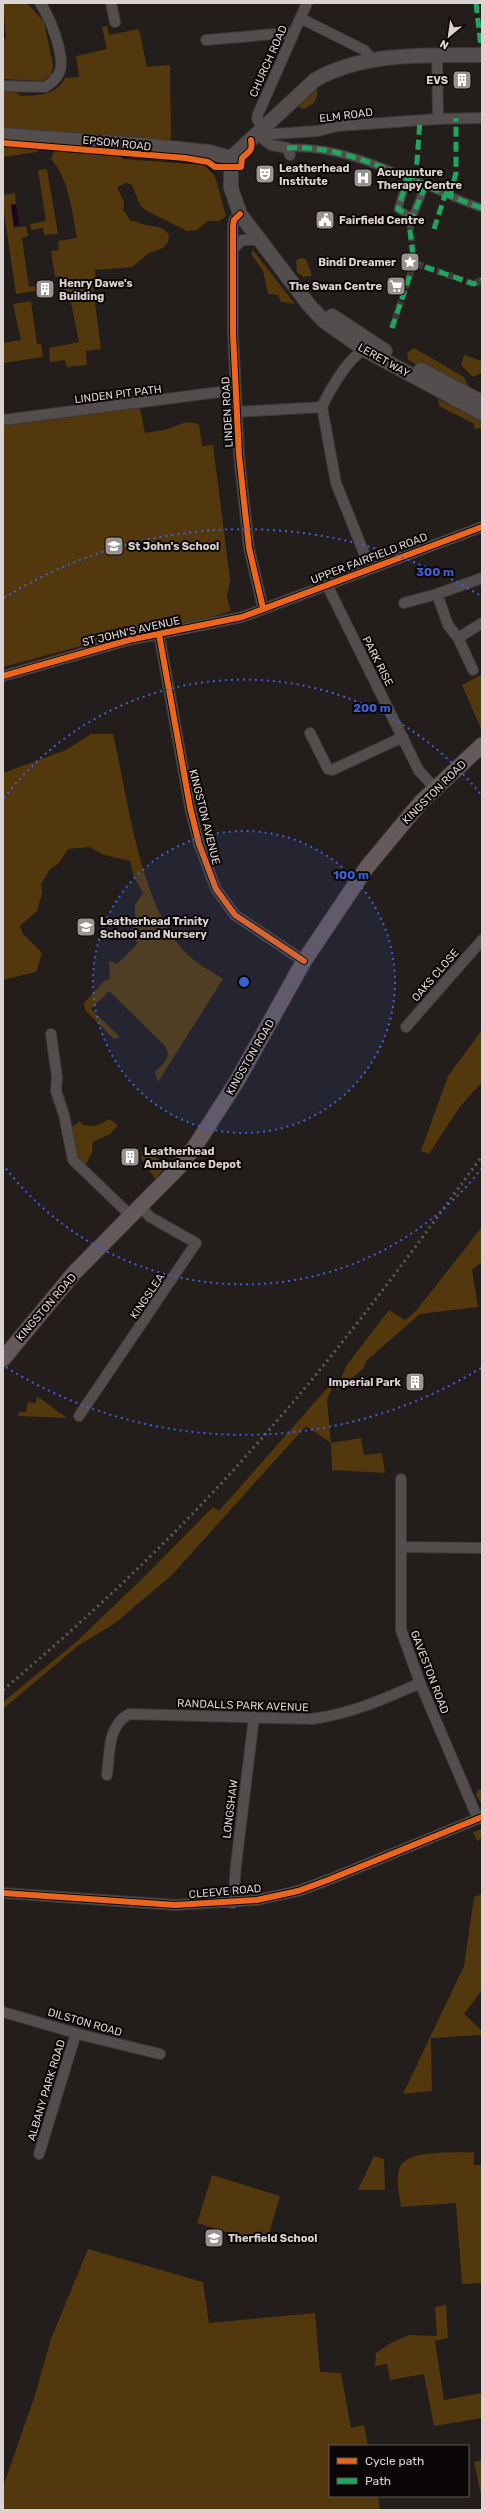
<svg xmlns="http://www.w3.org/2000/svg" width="485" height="2513" font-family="Rubik,sans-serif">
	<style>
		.green { fill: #52380c }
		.water { fill: #1e031c }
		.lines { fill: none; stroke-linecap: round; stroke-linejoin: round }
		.pedestrian-tunnel { stroke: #3f3837; stroke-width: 7; stroke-dasharray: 7 3.5; stroke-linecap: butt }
		.pedestrian-casing { stroke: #3d3838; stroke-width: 9 }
		.minor-casing { stroke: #3d3838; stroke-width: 12 }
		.secondary-casing { stroke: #3d3838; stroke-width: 16 }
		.primary-casing { stroke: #3d3838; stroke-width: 17 }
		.pedestrian { stroke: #534e4d; stroke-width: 7 }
		.minor { stroke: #534e4d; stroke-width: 10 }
		.secondary { stroke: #534e4d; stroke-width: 14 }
		.primary { stroke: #66595c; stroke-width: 15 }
		.rail { stroke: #605c5b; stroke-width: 3; stroke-dasharray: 2 4; stroke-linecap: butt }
		.quiet { stroke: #20a55d; stroke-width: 5; stroke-dasharray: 10 5; stroke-linecap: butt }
		.cycleway-casing { stroke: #0b0706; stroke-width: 8 }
		.cycleway { stroke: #eb651d; stroke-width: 6 }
		.ring { fill: none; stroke: #3a62d7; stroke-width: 2; stroke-dasharray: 2 4 }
		.labels { text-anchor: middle; stroke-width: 4; stroke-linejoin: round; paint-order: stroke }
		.street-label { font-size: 11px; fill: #dbd3d2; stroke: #0b0706 }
		.poi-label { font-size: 11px; font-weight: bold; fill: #dbd3d2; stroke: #0b0706; text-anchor: start }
		.centre { fill: #3a62d7; stroke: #0b0706; stroke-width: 2 }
		.ring-label { font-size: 12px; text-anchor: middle; font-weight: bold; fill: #3a62d7; stroke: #0b0706; stroke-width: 4; stroke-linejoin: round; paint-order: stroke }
	</style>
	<rect width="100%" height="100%" fill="#231d1c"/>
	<path class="green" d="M 3,3 L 27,3 L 44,22 L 53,65 L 51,75 L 42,81 L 3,79 L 3,39 L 6,38 Z
		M 107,26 L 109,35 L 139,29 L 147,67 L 170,65 L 171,138 L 168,142 L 3,132 L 3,91 L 16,92 L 21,96 C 40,95 55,96 65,78 L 79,77 L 76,56 L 107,49 L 102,27 Z
		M 317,89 C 318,102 314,104 303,109 L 298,106 Z
		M 3,147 L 37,148 L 37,152 L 3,157 Z
		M 55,149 L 119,155 L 123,159 L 204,165 L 215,176 L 226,216 L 219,221 L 208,221 L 197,230 L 187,231 L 145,210 L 140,205 L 132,185 L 126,183 L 117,187 L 124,202 L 123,210 L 131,221 C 138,221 140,224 146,225 C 156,228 161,224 169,235 L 168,242 L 163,248 L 149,253 L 132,267 L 95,270 L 96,278 L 92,279 L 101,349 L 86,351 L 87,365 L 67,367 L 65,360 L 50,362 L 49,348 L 79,342 L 71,303 L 65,297 L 62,276 L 55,277 L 51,251 L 59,250 L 58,241 L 77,238 C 72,212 69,179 51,159 Z
		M 47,169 L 58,234 L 44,235 L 43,228 L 31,230 L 30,224 L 46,221 L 38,170 Z
		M 15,193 L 16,204 L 11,205 L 14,228 L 26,226 L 28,236 L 22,238 L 29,287 L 35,286 L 36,291 L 16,294 L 3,205 L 3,195 Z
		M 253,250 L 295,304 L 281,302 L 278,295 L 268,294 L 263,271 L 251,254 Z
		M 301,258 L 306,259 L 312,276 L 303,277 L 297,272 L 296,260 Z
		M 31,301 L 37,344 L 41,344 L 43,357 L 3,363 L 3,343 L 21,340 L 13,304 Z
		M 414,348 L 464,377 L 469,387 L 427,370 L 408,360 L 407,353 Z
		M 464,355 L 482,361 L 482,373 L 473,377 L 461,365 Z
		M 438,399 L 482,421 L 482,436 L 480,428 L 475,429 L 473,423 L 439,406 Z
		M 140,408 L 145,433 L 168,429 L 186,422 L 199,424 L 202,446 L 213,445 L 230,579 L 227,598 L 231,611 L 204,619 L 119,636 L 3,667 L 3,426 Z
		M 482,674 L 482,731 L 462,685 Z
		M 91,734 L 113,734 C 128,798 139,900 183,950 C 194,962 209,970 223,979 L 158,1082 L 155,1072 C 164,1063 172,1058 165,1046 L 109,991 L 91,1009 L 120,1037 L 114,1039 L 85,1010 L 84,1003 L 104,981 L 110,979 L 109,961 L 117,964 L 138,943 L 128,934 L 135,925 L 135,905 L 143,893 L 134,877 L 130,861 L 104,855 L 89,847 L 68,849 L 58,864 L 50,869 L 41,884 L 42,894 L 37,911 L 20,926 L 23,934 L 42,953 L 36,972 L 3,980 L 3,773 L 66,750 Z
		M 482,1030 L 482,1082 L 459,1108 L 429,1154 L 421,1151 L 448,1076 Z
		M 110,1119 L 118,1126 L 110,1134 L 93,1142 L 92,1153 L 85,1166 L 79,1160 L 71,1128 L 80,1121 L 83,1125 L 95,1126 Z
		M 143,1149 L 149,1151 L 166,1166 L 155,1179 L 141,1158 Z
		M 482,1227 L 482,1262 L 472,1270 L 478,1307 L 420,1314 L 366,1361 L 363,1369 L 336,1391 L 346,1366 L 389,1310 L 405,1320 L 415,1312 Z
		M 336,1378 L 327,1400 L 331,1443 L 361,1438 L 364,1455 L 382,1453 L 385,1473 L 332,1470 L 331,1443 L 306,1426 L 172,1575 L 114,1624 L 79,1645 L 3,1709 L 3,1702 L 76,1642 L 143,1578 L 213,1507 L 219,1511 Z
		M 37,1396 L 67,1418 L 18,1416 L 19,1412 L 26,1412 L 28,1402 L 36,1403 Z
		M 478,1789 L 482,1791 L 482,1805 L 476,1795 Z
		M 482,1829 L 482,1838 L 477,1841 L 473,1832 Z
		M 482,1894 L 482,1990 L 464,2014 L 482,2031 L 482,2045 L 481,2035 L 431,2038 L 432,2091 L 403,2094 L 464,1966 L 474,1897 Z
		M 474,2152 L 474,2165 L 482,2165 L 482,2283 L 462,2284 L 456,2203 L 401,2207 C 400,2196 395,2178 400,2167 C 408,2149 456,2153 474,2152 Z
		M 374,2156 L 384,2159 L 385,2190 L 358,2190 Z
		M 212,2175 L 280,2196 L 266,2244 L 197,2223 Z
		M 88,2249 L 203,2282 L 209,2323 L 315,2313 L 320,2372 L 341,2373 L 351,2428 L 364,2425 L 368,2446 L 330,2446 L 330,2496 L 378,2496 L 380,2510 L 3,2510 L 3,2487 L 35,2395 L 51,2339 Z
		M 446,2305 L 448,2338 L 435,2341 L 444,2400 L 482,2393 L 482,2418 L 434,2426 L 424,2374 L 390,2380 L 387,2364 L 375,2366 L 376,2353 L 391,2343 L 409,2335 L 437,2336 L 435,2307 Z
		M 482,2460 L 482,2495 L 481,2495 L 474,2462 Z"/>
	<path class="water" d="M 16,204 L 19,225 L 14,226 L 11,205 Z"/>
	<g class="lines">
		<path class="pedestrian-tunnel" d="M 410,224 L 414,263 L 474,284 L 482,280
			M 392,328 L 414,263"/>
		<g class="pedestrian-casing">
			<path id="pedestrian" d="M 287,148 C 351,143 422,188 482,208
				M 408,177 L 398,209 L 408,215 L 410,224
				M 410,223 L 425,186"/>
		</g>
		<g class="minor-casing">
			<path id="minor" d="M 111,3 L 115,22
				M 300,18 L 364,50 L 373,60
				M 206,40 L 287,33 L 292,35
				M 3,86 L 45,87 C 51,83 57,79 60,71 C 65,55 50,17 40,3
				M 438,119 L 482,118
				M 263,129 L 257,119 L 258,114 L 307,3
				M 258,135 L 318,131 L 338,126 L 438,119 L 437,56
				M 258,135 L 271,145 L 287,148 L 290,155
				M 240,214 L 234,220 L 233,226 L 233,333 L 239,455 L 249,548 L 263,608
				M 234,248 L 242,240 L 257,240
				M 365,350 C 349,356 329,391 322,407 L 336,483 L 370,568
				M 236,412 L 322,407
				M 3,420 L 235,390
				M 482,578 L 437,594 L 448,625 L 458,638 L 482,623
				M 327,585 L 419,771 L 435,788
				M 404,603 L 437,594
				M 159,634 L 190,807 L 199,844 L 216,889 L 235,915 L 304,961
				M 458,638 L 473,670
				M 3,676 L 129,640 L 242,617 L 482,527
				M 310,733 L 328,769 L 332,770 L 403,737
				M 406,1027 L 482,940
				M 51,1034 L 57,1077 L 56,1091 L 64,1115 L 73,1160 L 131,1216
				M 79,1416 L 196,1243 L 150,1217 L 141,1207
				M 401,1479 L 401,1630 L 420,1683 L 478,1819
				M 402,1547 L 482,1548
				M 107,1775 C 110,1753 107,1726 129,1714 L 312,1719 C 350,1714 385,1699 420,1683
				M 3,1893 L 175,1905 L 257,1900 L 298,1891 L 328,1880 L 482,1817
				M 233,1903 L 236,1865 L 254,1717
				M 3,2012 L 86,2036 L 160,2054
				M 39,2154 L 76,2033"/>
		</g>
		<g class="secondary-casing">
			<path id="secondary" d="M 3,135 L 142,145 L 209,152 L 231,158
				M 231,158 L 231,188 L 240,214 L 309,305 L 324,321 L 365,350 L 482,413
				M 231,158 L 315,80 C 363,52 427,55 482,55
				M 332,316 L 385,351
				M 421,370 L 482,402"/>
		</g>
		<g class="primary-casing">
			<path id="primary" d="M 3,1359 L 74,1273 L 179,1167 L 196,1145 L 237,1081 L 304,961 L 367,867 L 421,802 L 482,745"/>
		</g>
		<use href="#pedestrian" class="pedestrian"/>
		<use href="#minor" class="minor"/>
		<use href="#secondary" class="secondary"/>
		<use href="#primary" class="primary"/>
		<path class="rail" d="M 3,1690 C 95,1612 183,1529 262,1438 C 341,1349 412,1252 482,1156"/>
		<path class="quiet" d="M 476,3 L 481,48
			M 287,148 C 351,143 422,188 482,208
			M 408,177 L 398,209 L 408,215 L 414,263 L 474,284 L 482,280
			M 412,179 L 417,162 L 420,120
			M 450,196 L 456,173 L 456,118
			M 410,223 L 425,186
			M 434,229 L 445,195
			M 392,328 L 414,263"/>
		<g class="cycleway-casing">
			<path id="cycleway" d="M 3,143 L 185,158 L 208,162 L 215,167 L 241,167 L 242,158 C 249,151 253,152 251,140
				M 240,214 L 234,220 L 233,226 L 233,333 L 239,455 L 249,548 L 263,608
				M 159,634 L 190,807 L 199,844 L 216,889 L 235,915 L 304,961
				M 3,676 L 129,640 L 242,617 L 482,527
				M 3,1893 L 175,1905 L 257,1900 L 298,1891 L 328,1880 L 482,1817"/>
		</g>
		<use href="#cycleway" class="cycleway"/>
	</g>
	<circle cx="244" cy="982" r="151" fill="#3a62d7" fill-opacity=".12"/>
	<g class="ring">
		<circle cx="244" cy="982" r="151"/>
		<path d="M482 1168A302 302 0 0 1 4 1166M4 798A302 302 0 0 1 482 796"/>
		<path d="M481 1368A453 453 0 0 1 4 1366M4 598A453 453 0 0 1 481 596"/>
	</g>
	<defs>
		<g id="building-square" transform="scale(1)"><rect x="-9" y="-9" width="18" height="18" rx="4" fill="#9b9392" stroke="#0b0706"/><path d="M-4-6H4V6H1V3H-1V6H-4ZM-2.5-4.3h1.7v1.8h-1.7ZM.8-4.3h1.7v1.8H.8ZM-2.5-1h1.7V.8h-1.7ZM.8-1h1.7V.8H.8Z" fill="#fff"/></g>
		<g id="theatre-square" transform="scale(1)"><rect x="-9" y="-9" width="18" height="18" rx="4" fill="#9b9392" stroke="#0b0706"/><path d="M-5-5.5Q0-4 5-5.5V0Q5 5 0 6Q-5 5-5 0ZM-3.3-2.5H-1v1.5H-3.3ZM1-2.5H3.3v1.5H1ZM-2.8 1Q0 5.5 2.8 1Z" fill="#fff"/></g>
		<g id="hospital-square" transform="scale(1)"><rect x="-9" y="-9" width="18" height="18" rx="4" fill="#9b9392" stroke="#0b0706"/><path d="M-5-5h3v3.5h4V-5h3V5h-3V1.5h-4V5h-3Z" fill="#fff"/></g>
		<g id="civic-square" transform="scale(1)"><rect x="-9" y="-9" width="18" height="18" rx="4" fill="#9b9392" stroke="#0b0706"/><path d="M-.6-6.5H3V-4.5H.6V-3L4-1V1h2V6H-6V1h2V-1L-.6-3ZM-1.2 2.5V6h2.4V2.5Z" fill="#fff"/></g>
		<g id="sight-square" transform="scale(1)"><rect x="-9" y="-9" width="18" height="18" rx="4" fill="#9b9392" stroke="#0b0706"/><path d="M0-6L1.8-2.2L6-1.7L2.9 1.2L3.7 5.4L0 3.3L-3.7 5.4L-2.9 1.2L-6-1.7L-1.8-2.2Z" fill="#fff"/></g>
		<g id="supermarket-square" transform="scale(1)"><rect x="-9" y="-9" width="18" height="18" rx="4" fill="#9b9392" stroke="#0b0706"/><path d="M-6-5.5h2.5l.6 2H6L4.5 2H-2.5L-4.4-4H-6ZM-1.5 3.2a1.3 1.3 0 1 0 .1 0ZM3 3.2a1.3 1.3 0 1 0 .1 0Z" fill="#fff"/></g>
		<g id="school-square" transform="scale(1)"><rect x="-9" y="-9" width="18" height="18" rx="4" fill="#9b9392" stroke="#0b0706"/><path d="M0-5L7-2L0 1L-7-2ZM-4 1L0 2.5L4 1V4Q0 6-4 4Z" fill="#fff"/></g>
	</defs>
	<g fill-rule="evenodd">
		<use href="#building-square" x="462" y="80"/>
		<use href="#theatre-square" x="265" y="174"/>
		<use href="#hospital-square" x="363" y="178"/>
		<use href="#civic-square" x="325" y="220"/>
		<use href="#sight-square" x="410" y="262"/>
		<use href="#supermarket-square" x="396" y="286"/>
		<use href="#building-square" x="45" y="289"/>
		<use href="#school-square" x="114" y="546"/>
		<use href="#school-square" x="86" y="927"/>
		<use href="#building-square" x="130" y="1157"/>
		<use href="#building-square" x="415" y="1382"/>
		<use href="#school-square" x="214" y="2238"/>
	</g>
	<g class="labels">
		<g class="street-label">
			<text transform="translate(268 61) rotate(-66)" y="4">CHURCH ROAD</text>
			<text transform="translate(346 115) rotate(-7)" y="4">ELM ROAD</text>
			<text transform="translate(117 143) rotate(6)" y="4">EPSOM ROAD</text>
			<text transform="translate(384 360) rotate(29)" y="4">LERET WAY</text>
			<text transform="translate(118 394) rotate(-7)" y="4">LINDEN PIT PATH</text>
			<text transform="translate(227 412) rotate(-93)" y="4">LINDEN ROAD</text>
			<text transform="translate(369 558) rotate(-21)" y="4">UPPER FAIRFIELD ROAD</text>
			<text transform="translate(131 631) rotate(-13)" y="4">ST JOHN'S AVENUE</text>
			<text transform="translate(378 661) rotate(63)" y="4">PARK RISE</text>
			<text transform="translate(434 792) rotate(-45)" y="4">KINGSTON ROAD</text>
			<text transform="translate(205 817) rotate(76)" y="4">KINGSTON AVENUE</text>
			<text transform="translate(435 975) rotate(-49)" y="4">OAKS CLOSE</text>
			<text transform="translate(250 1057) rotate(-60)" y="4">KINGSTON ROAD</text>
			<text transform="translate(147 1296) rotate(-56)" y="4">KINGSLEA</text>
			<text transform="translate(46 1307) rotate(-49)" y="4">KINGSTON ROAD</text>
			<text transform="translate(430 1672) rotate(69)" y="4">GAVESTON ROAD</text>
			<text transform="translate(243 1705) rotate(2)" y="4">RANDALLS PARK AVENUE</text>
			<text transform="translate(230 1809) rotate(-83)" y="4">LONGSHAW</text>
			<text transform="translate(225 1891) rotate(-5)" y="4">CLEEVE ROAD</text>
			<text transform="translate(85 2022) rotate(16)" y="4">DILSTON ROAD</text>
			<text transform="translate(46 2090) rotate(-73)" y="4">ALBANY PARK ROAD</text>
		</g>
		<g class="poi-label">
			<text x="448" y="84" text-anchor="end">EVS</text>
			<text x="279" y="172">Leatherhead<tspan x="279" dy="13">Institute</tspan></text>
			<text x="377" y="176">Acupunture<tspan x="377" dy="13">Therapy Centre</tspan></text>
			<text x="339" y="224">Fairfield Centre</text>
			<text x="396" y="266" text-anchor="end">Bindi Dreamer</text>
			<text x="59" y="287">Henry Dawe's<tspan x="59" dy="13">Building</tspan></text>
			<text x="382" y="290" text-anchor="end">The Swan Centre</text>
			<text x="128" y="550">St John's School</text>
			<text x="100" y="925">Leatherhead Trinity<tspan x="100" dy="13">School and Nursery</tspan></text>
			<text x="144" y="1155">Leatherhead<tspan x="144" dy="13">Ambulance Depot</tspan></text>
			<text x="401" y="1386" text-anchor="end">Imperial Park</text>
			<text x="228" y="2242">Therfield School</text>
		</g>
	</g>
	<circle cx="244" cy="982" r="6" class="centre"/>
	<g class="ring-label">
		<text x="435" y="576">300 m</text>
		<text x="372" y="712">200 m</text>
		<text x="351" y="879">100 m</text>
	</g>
	<rect width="485" height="2513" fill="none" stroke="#dbd3d2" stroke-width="8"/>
	<rect x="329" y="2445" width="140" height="52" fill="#0b0706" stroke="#5e5958"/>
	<rect x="337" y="2458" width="20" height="6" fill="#eb651d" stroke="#5e5958"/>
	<text x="365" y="2465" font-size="12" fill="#dbd3d2">Cycle path</text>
	<rect x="337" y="2478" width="20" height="6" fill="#20a55d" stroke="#5e5958"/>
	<text x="365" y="2485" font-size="12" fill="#dbd3d2">Path</text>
	<g transform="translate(449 36) rotate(209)" stroke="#0b0706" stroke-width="3" paint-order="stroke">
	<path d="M0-3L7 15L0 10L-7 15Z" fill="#dbd3d2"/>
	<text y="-6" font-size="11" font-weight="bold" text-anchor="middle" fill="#dbd3d2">N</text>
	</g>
</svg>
